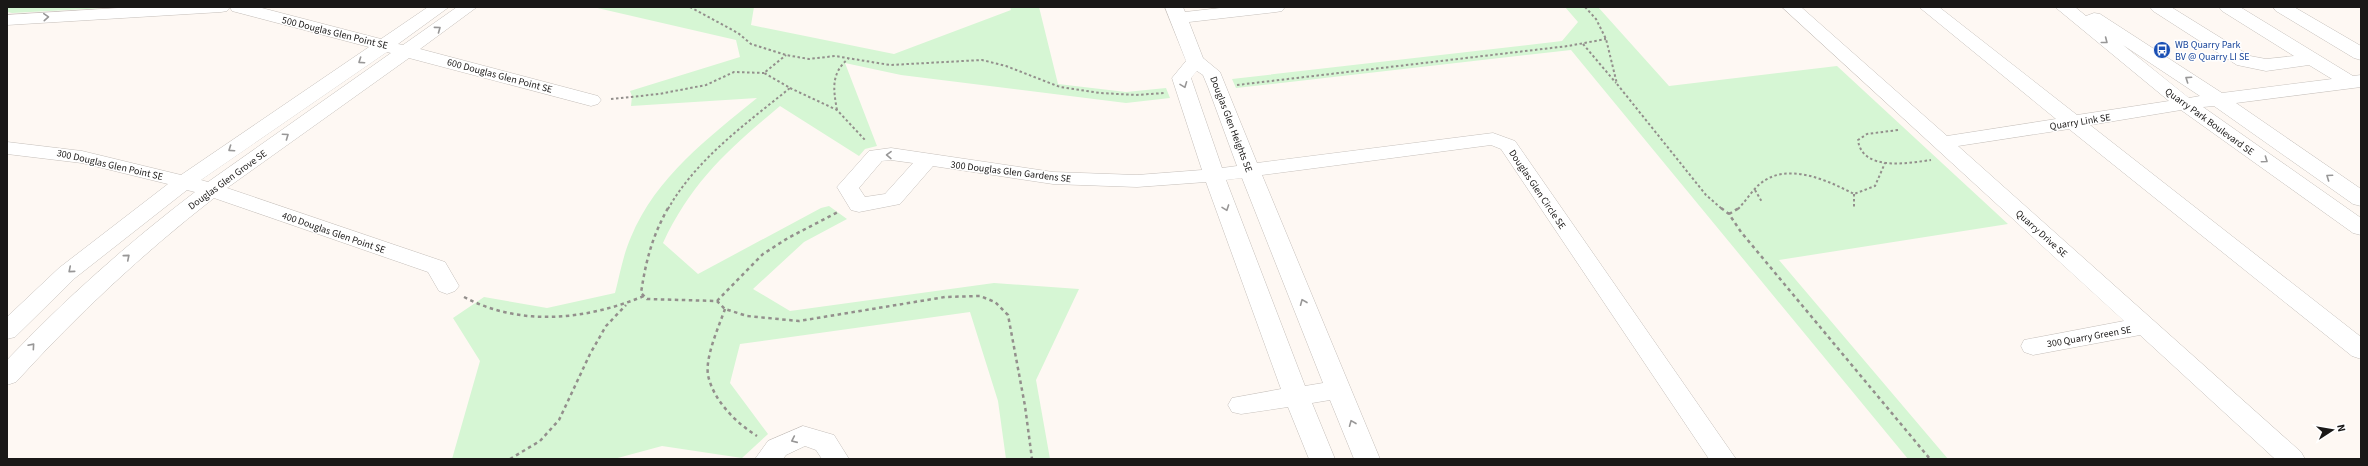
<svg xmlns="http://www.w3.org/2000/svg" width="2368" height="466" font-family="'Source Sans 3',sans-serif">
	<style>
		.green { fill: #d6f6d4 }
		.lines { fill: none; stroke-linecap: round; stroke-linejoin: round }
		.minor-casing { stroke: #c5bfba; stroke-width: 1 }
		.path-far1 { stroke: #938f8c; stroke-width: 2; stroke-dasharray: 2.5 2.5; stroke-linecap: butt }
		.path { stroke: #938f8c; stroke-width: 2.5; stroke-dasharray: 3.5 3.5; stroke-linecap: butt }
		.minor { fill: #fff; fill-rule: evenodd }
		.oneway { stroke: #989797 }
		.labels { text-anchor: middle; stroke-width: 3; stroke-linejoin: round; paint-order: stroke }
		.street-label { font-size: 10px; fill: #1a1817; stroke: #fff }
		.transit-label { font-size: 10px; fill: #164399; stroke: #fff; text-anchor: start }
	</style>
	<rect width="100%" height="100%" fill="#fef8f3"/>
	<path class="green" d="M 7,7 L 123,7 L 12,13 L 7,12 Z
		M 593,7 L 754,7 L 751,25 L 894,54 L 1011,10 L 1010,7 L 1039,7 L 1058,84 L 1126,92 L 1166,88 L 1170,98 L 1126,103 L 901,75 L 845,63 L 877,146 L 865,149 L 859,156 L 780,106 C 729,149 692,181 663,243 L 698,274 L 821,208 L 829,206 L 847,219 L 804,242 L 753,289 L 790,311 L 994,283 L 1079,289 L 1036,380 L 1050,459 L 1006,459 L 998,401 L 970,312 L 740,344 L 730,383 L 768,434 L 742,458 L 662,446 L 614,459 L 452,459 L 480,361 L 453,318 L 484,297 L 547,308 L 615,293 C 620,274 623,255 631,237 C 656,177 708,138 757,98 L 631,106 L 632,96 L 630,91 L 740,57 L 736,40 Z
		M 1565,7 L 1598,7 L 1669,86 L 1837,66 L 2008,224 L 1779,260 L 1948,459 L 1908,459 L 1571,50 L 1236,88 L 1232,79 L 1562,41 L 1578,22 Z"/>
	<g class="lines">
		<g class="minor-casing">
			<path id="minor" d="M 134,7 L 258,7 L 381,39 L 428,7 L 449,7 L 398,44 L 403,45 L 457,7 L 477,7 L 420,49 L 598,96 L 601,100 L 598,104 L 591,106 L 409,58 L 227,188 L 445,262 L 459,286 L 455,291 L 447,294 L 439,291 L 428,272 L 214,198 C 142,254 77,315 16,382 L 7,385 L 7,360 C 65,299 128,243 195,192 L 187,190 L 75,278 L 15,337 L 7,339 L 7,317 L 59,268 L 168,184 L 82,163 L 7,154 L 7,142 L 82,151 L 181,175 L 369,47 L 232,11 L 230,7 L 227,11 L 221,12 L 7,25 L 7,15 ZM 387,52 L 391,53 L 208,182 L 201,180 Z
				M 1165,7 L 1183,7 L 1185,12 L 1229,7 L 1285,7 L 1282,11 L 1276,12 L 1189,22 L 1203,58 L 1220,72 L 1257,163 L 1493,133 L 1515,141 L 1736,459 L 1709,459 L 1501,149 L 1491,145 L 1262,175 L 1380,459 L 1354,459 L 1330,400 L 1312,403 L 1335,459 L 1309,459 L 1288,407 L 1241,414 L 1232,412 L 1228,405 L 1232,398 L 1281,389 L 1206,182 L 1137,187 L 1053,184 L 933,166 L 900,204 L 859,212 L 851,210 L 837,187 L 869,151 L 891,148 L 1053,172 L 1137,175 L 1202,170 L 1172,78 L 1186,61 ZM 1197,71 L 1203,75 L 1208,87 L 1237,166 L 1222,168 L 1191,78 ZM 891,160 L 913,163 L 885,194 L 865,197 L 859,188 L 882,161 ZM 1242,178 L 1323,383 L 1305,386 L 1226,180 Z
				M 1782,7 L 1801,7 L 1947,136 L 2056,119 L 1919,7 L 1939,7 L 2077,115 L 2169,101 L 2055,7 L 2075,7 L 2086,16 L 2094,13 L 2100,14 L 2222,93 L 2332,79 L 2309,65 L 2266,71 L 2237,65 L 2153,11 L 2150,7 L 2171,7 L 2250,56 L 2266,59 L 2294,56 L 2222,11 L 2219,7 L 2240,7 L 2353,76 L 2361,75 L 2361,87 L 2236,103 L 2361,189 L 2361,206 L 2353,204 L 2214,106 L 2203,107 L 2361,218 L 2361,235 L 2353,233 L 2181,110 L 2090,125 L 2361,337 L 2361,359 L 2352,356 L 2069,129 L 1958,146 L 2301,452 L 2305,459 L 2275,459 L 2140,335 L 2033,355 L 2024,352 L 2021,346 L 2024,340 L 2124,321 ZM 2123,45 L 2200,96 L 2189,98 Z
				M 2273,7 L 2294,7 L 2361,46 L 2361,60 L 2354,58 L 2276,11 Z
				M 803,426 L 834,435 L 849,459 L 822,459 L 816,450 L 805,446 L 786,455 L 783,459 L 755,459 L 768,441 Z"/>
		</g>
		<path class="path-far1" d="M 690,7 L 738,33 L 751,44 L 786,55 L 809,59 L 835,56 L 890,65 L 982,60 L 1006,66 L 1060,87 L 1100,93 L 1136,95 L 1164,93
			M 1585,7 L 1596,19 L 1606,39 L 1617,84 L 1706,195 L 1722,209
			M 1583,44 L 1616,83
			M 1237,85 L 1568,46 L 1606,39
			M 790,88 L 837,110 L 865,140
			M 611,99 L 659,94 L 706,85 L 734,72 L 764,73
			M 837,110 C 833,88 831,73 849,58
			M 1898,130 L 1867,134 L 1858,140 C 1862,172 1909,163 1931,160
			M 1755,190 L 1762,202
			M 1854,194 L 1854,207
			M 668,209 C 696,159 747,123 790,88 L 764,73 L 786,55
			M 1738,209 C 1746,201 1752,190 1761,183 C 1788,162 1827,180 1854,194 L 1875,186 L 1885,163"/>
		<path class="path" d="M 668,208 C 652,237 646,260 641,293 L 647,299 L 717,301 L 725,309 L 747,316 L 799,321 L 945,297 L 980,296 L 995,302 L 1008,315 L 1025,406 L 1032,459
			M 1721,208 L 1729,214 L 1741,232 L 1930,459
			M 1729,214 L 1739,208
			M 464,297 C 521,327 586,320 644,296
			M 717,301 L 763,254 L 788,238 L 838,212
			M 725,309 C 719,326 705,357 708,375 C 713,400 736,423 757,436
			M 510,459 L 540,441 L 559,420 L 590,354 L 606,326 L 626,305"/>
		<use href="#minor" class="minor"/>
	</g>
	<defs><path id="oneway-chevron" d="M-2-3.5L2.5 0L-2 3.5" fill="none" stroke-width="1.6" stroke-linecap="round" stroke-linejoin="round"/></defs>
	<g class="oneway">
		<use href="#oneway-chevron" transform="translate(46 17) rotate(-4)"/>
		<use href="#oneway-chevron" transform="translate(438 29) rotate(-36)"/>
		<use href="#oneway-chevron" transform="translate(2105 41) rotate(38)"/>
		<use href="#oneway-chevron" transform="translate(361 61) rotate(146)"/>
		<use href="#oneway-chevron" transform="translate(2188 79) rotate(-146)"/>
		<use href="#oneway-chevron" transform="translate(1184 85) rotate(69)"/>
		<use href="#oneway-chevron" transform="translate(286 136) rotate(-35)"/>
		<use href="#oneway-chevron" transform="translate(231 149) rotate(146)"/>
		<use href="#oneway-chevron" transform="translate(889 155) rotate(-179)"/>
		<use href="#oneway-chevron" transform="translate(2265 160) rotate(35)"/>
		<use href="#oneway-chevron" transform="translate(2329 177) rotate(-145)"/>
		<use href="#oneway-chevron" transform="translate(1226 208) rotate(70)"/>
		<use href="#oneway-chevron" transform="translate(127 257) rotate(-40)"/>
		<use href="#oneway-chevron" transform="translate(71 270) rotate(140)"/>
		<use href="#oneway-chevron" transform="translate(1303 302) rotate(-112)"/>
		<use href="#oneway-chevron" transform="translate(32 346) rotate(-49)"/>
		<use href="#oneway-chevron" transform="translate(1352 423) rotate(-112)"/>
		<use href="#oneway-chevron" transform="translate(794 440) rotate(156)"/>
	</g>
	<defs>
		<g id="bus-disc" transform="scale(0.9)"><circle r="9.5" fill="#1a4fb4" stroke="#fff"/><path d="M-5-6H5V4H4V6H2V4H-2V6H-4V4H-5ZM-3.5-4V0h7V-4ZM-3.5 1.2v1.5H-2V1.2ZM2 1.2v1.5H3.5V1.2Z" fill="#fff"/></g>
	</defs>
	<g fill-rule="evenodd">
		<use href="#bus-disc" x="2162" y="50"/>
	</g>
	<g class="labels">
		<g class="street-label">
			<text transform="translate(335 32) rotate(14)" y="4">500 Douglas Glen Point SE</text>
			<text transform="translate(500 75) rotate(15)" y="4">600 Douglas Glen Point SE</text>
			<text transform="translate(2080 121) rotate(-9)" y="4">Quarry Link SE</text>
			<text transform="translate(2210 121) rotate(36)" y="4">Quarry Park Boulevard SE</text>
			<text transform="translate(1232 124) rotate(69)" y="4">Douglas Glen Heights SE</text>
			<text transform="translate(110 164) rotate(13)" y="4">300 Douglas Glen Point SE</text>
			<text transform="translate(1011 171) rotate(7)" y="4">300 Douglas Glen Gardens SE</text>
			<text transform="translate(227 179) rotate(-36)" y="4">Douglas Glen Grove SE</text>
			<text transform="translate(1538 189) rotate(56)" y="4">Douglas Glen Circle SE</text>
			<text transform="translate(334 232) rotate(19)" y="4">400 Douglas Glen Point SE</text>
			<text transform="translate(2042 233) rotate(42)" y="4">Quarry Drive SE</text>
			<text transform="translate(2089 336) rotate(-10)" y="4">300 Quarry Green SE</text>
		</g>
		<g class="transit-label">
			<text x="2175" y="48">WB Quarry Park<tspan x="2175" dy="12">BV @ Quarry LI SE</tspan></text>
		</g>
	</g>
	<rect width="2368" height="466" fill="none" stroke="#1a1817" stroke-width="16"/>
	<g transform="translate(2332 430) rotate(78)" stroke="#ffffff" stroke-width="3" paint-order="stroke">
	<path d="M0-3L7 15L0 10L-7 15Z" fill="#1a1817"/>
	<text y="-6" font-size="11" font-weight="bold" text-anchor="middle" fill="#1a1817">N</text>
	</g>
</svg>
